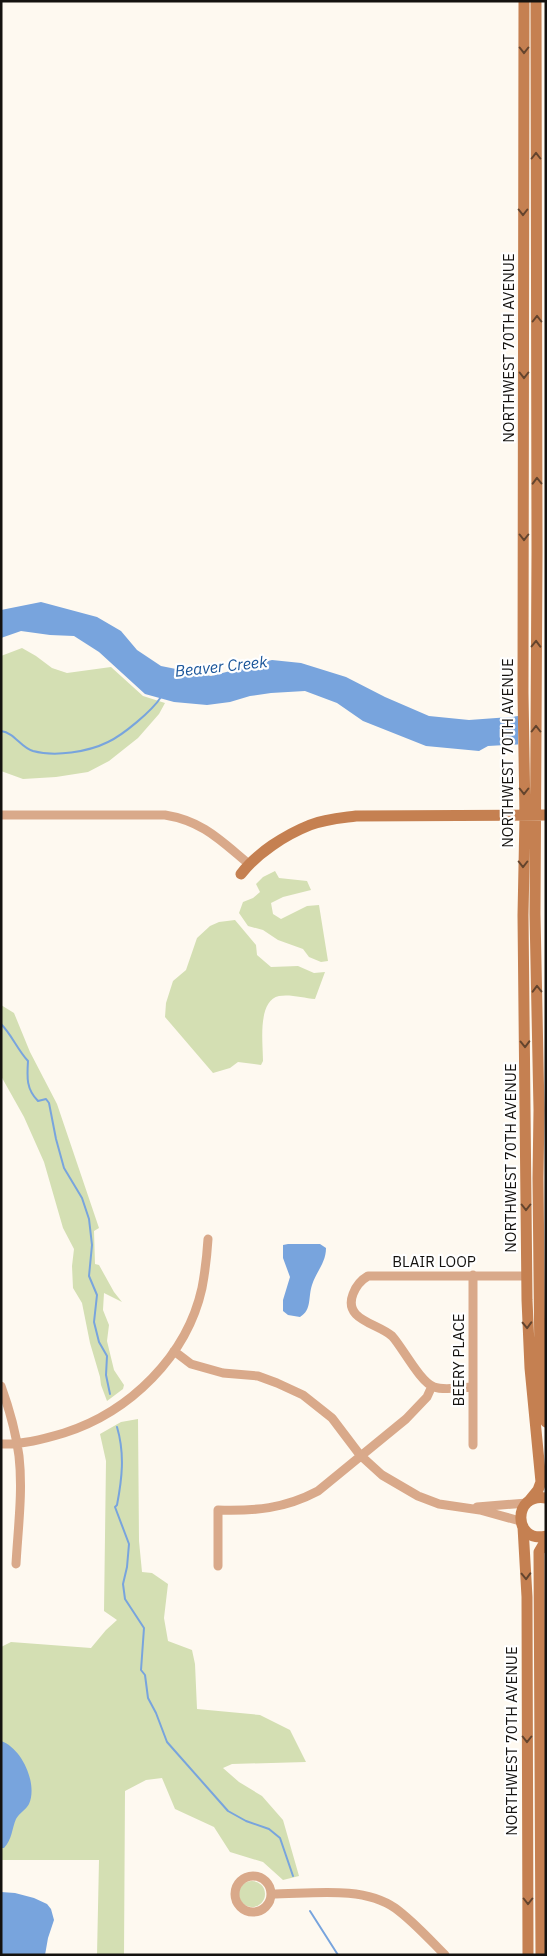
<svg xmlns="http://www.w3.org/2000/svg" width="547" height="1956" font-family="'IBM Plex Sans',sans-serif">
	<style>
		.green { fill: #d4dfb3 }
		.water { fill: #78a4dd }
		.pier { fill: #fef9f0 }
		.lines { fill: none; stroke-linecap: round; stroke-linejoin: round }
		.stream { stroke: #78a4dd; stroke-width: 2 }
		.street { stroke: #d9a98a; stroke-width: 9 }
		.secondary { stroke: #c58051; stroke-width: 11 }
		.oneway { stroke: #64442d }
		.labels { text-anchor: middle; stroke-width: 4.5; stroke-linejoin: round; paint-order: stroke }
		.street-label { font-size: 15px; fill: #14120f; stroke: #fff }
		.water-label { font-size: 16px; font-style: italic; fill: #1b569a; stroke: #fff }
	</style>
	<rect width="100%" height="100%" fill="#fef9f0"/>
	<path class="green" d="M 22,648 L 36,656 L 52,668 L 67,673 L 111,667 L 143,696 L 165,703 L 159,714 L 138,738 L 109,761 L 88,772 L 56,777 L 23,779 L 1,771 L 1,656 Z
		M 275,871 L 279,878 L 307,881 L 311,890 L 283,897 L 271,903 L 273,914 L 281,919 L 307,906 L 319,905 L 328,961 L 321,962 L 309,957 L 303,949 L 278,940 L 263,930 L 248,926 L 239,913 L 243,902 L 253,898 L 260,892 L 256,884 L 263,877 Z
		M 235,920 L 256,945 L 257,955 L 271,967 L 298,966 L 314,973 L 325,972 L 315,999 C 304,998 290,994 279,996 C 257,1001 263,1043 263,1061 L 261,1065 L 238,1062 L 230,1068 L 213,1073 L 165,1017 L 166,1003 L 173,981 L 186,970 L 197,938 L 210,926 L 219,922 Z
		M 1,1005 L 14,1013 L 30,1052 L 57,1104 L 99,1228 L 94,1231 L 95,1264 L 99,1265 L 114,1292 L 122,1302 L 104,1293 L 103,1310 L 109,1325 L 107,1341 L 114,1370 L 124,1385 L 123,1389 L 107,1401 L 101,1385 L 100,1377 L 90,1343 L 82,1303 L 73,1288 L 72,1266 L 74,1249 L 63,1228 L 44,1162 L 24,1117 L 1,1076 Z
		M 138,1419 L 139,1541 L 142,1572 L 152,1573 L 168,1584 L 164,1618 L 168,1641 L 192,1650 L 195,1664 L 197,1709 L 260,1715 L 290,1730 L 306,1762 L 232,1764 L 223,1768 L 239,1782 L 262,1796 L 283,1820 L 299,1876 L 283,1880 L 263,1862 L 230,1852 L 214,1827 L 175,1809 L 162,1778 L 146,1780 L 125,1791 L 124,1955 L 97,1955 L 99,1860 L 1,1860 L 1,1647 L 11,1642 L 91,1648 L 106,1630 L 117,1620 L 104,1611 L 106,1461 L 100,1434 L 121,1422 Z
		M239 1894a13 13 0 1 1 26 0a13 13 0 1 1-26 0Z"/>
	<path class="water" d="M 41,602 L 97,617 L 121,631 L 137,650 L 161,666 L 211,676 L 272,660 L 301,663 L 346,677 L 385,697 L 429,716 L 469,720 L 511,717 L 546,712 L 546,743 L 488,746 L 479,751 L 426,746 L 363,721 L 337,703 L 305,691 L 271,693 L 250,696 L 230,702 L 207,705 L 174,702 L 145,694 L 99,652 L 74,636 L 50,635 L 21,631 L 1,638 L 1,610 Z
		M 288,1244 L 320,1244 L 326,1248 C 326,1263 316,1272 312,1285 C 308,1297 312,1310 300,1317 L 288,1315 L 283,1311 L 283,1300 L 290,1277 L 283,1258 L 283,1245 Z
		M 1,1741 C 22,1748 38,1784 29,1804 C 26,1810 19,1813 16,1819 C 12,1828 12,1840 4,1848 L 1,1848 Z
		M 1,1892 L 15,1893 L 34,1898 L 47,1904 L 51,1909 L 54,1920 L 48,1938 L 45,1955 L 1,1955 Z"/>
	<path class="pier" d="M 546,710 L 546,746 L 518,748 L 518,714 Z"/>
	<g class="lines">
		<path class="stream" d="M 1,731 C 15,733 20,747 33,751 C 55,757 88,752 108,742 C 123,735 152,711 161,697
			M 1,1024 C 12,1035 17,1049 28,1061 C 27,1077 26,1089 38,1101 L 46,1099 L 49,1103 L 56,1139 L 64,1168 L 82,1198 L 89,1219 L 92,1245 L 89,1276 L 97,1295 L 94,1322 L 99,1342 L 107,1356 L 106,1375 L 110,1394
			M 117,1427 C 125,1454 122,1479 117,1505 L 115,1507 L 129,1544 L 127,1567 L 123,1584 L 125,1599 L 144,1628 L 141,1670 L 145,1675 L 148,1698 L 156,1713 L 167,1742 L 228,1811 L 246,1821 L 269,1829 L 280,1838 L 293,1876
			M 310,1911 L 338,1955"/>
		<path class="street" d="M 1,815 L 165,815 C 203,821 221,841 249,864
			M 473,1275 L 473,1445
			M 174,1351 L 191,1364 L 223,1373 L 258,1376 L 277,1383 L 303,1395 L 332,1418 L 360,1455 L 382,1475 L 418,1496 L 439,1504 L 480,1510 L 520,1521
			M 1,1386 C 9,1408 16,1433 19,1456 C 23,1491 18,1528 16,1564
			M 473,1387 C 462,1387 445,1391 434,1387 C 420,1382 403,1348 392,1336 C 377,1323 343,1320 353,1294 C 356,1286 361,1280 368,1276 L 527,1276
			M 1,1444 C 22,1445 44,1439 64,1433 C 130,1412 187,1356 202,1288 C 205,1272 207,1255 208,1239
			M 477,1507 L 527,1503
			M 218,1566 L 218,1510 C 255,1511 284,1509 318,1491 L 406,1419 L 427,1397 L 432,1386
			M235 1894a18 18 0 1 1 36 0a18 18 0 1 1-36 0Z
			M 271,1894 C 309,1894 362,1885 395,1908 C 413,1921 429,1939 445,1955"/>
		<path class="secondary" d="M 524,1 L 523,693 L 525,816 L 523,915 L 527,1300 L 530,1368 L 541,1482 L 538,1490 L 529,1501
			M 536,1 L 537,552 L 535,914 L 539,1110 L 538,1178 L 540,1368 L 546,1422
			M 241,874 C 257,853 285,835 310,825 C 325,819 341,818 356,816 L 546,815
			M 546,1498 C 512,1492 513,1544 546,1536
			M 523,1527 L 527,1597 L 528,1955
			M 541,1955 L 539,1552 L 546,1540"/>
	</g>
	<defs><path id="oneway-chevron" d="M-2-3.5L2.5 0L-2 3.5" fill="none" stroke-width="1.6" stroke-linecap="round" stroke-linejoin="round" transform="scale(1.25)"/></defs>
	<g class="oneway">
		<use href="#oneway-chevron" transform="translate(524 50) rotate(90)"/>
		<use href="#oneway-chevron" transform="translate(536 156) rotate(-90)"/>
		<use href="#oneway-chevron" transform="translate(523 212) rotate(90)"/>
		<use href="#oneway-chevron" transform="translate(537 319) rotate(-90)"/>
		<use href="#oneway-chevron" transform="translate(524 375) rotate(90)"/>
		<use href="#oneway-chevron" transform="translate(537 481) rotate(-91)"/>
		<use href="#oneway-chevron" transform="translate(524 537) rotate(90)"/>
		<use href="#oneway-chevron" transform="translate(536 644) rotate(-89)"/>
		<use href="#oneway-chevron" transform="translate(536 729) rotate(-90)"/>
		<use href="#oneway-chevron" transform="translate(524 791) rotate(90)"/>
		<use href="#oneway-chevron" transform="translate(523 864) rotate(90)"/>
		<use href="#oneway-chevron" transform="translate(537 989) rotate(-91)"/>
		<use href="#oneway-chevron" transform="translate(525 1044) rotate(89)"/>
		<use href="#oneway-chevron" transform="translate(526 1207) rotate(90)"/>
		<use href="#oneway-chevron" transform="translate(527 1325) rotate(88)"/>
		<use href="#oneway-chevron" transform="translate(526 1576) rotate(88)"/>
		<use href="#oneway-chevron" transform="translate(527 1739) rotate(90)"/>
		<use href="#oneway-chevron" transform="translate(528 1901) rotate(90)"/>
	</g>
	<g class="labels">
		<g class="street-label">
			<text transform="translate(509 348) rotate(-90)" y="5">NORTHWEST 70TH AVENUE</text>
			<text transform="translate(508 753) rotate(-90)" y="5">NORTHWEST 70TH AVENUE</text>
			<text transform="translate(511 1158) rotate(-90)" y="5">NORTHWEST 70TH AVENUE</text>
			<text x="434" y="1267">BLAIR LOOP</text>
			<text transform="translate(459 1360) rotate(-90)" y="5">BEERY PLACE</text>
			<text transform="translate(512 1741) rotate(-90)" y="5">NORTHWEST 70TH AVENUE</text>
		</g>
		<g class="water-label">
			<text transform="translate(221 666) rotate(-6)" y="6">Beaver Creek</text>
		</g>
	</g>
	<rect width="547" height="1956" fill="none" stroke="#14120f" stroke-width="5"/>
</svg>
